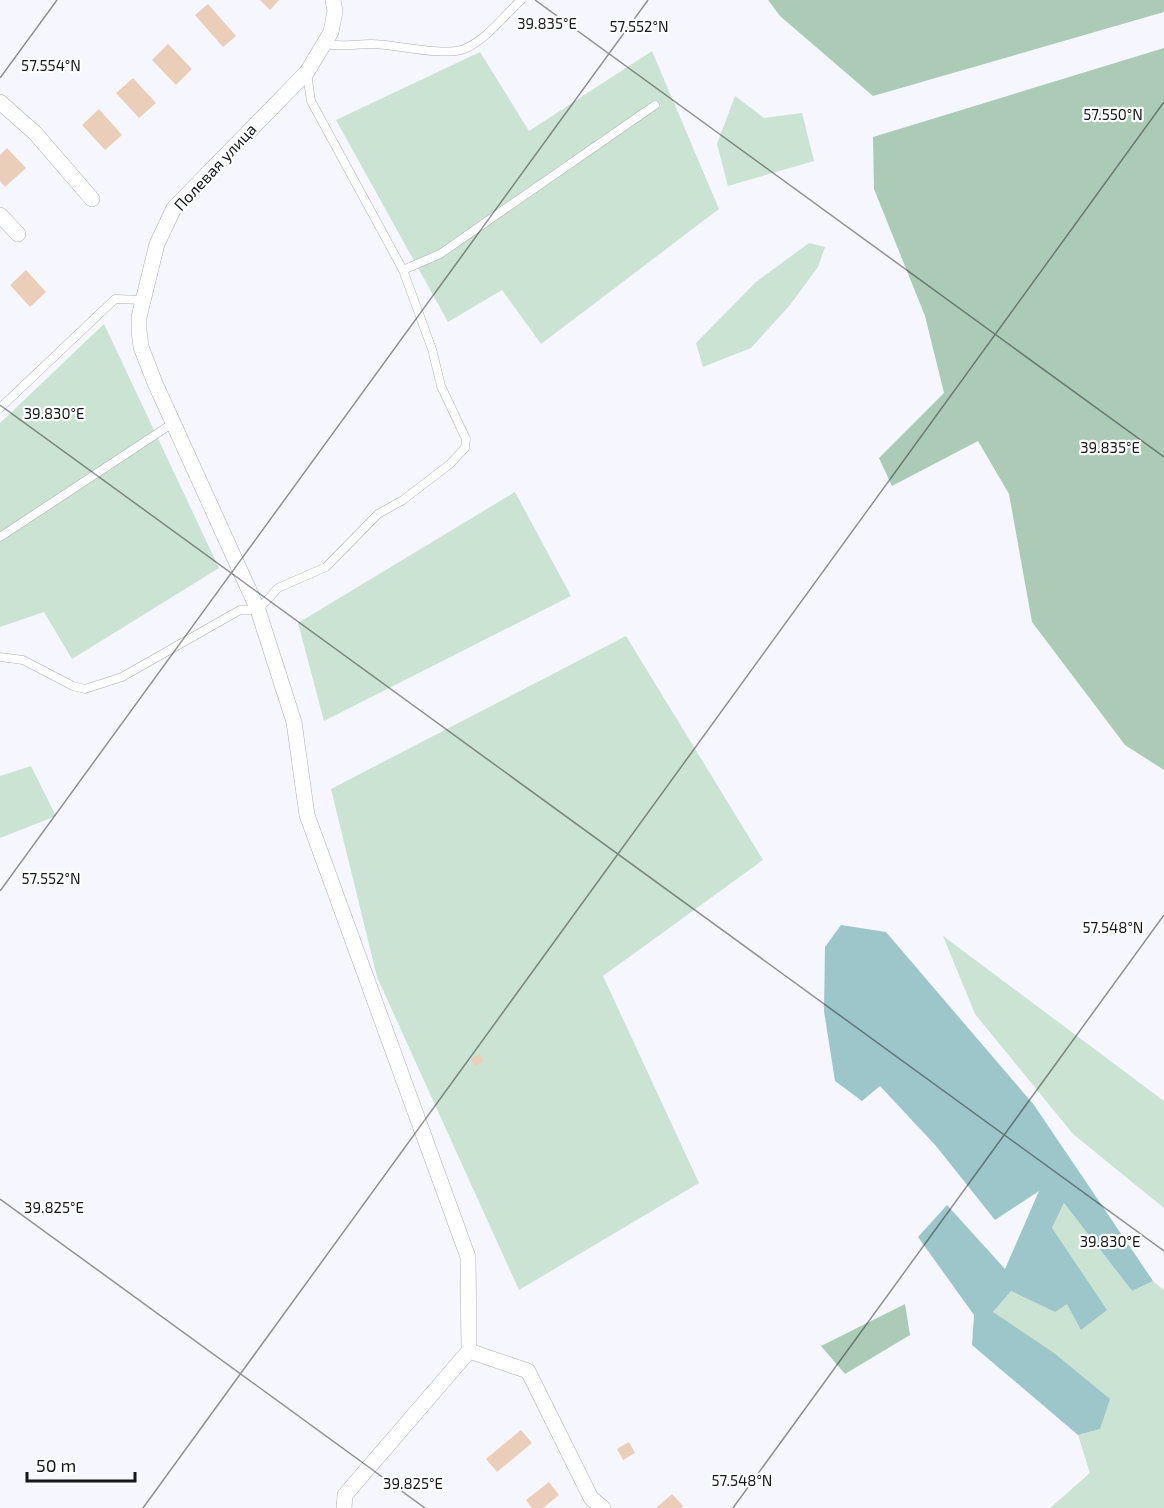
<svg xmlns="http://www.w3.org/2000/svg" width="1164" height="1508" font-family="'Exo 2',sans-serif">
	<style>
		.green { fill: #cbe3d3 }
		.forest { fill: #accbb7 }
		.water { fill: #9dc6ca }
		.building { fill: #ebceb9 }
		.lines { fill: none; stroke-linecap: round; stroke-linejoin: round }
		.lane-casing { stroke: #adafb6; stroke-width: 9 }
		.street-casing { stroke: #adafb6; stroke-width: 16 }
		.lane { stroke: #fff; stroke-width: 8 }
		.street { stroke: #fff; stroke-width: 15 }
		.ticks { fill: none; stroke: #161719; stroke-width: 1.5; stroke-opacity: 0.45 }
		.labels { text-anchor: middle; stroke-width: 4.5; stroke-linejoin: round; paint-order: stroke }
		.street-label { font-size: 16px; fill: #161719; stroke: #fff }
		.ticks-label { font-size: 15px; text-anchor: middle; fill: #161719; stroke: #fff; stroke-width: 4.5; stroke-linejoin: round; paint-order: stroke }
	</style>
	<rect width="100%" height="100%" fill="#f5f6fe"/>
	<path class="green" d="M 652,51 L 719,209 L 541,344 L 502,290 L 448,322 L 336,120 L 480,52 L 529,131 Z
		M 735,96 L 764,118 L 802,113 L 814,161 L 728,186 L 717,144 Z
		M 809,243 L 825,247 L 818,267 L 790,305 L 751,348 L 703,367 L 696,343 L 756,282 Z
		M 104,324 L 219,568 L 72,659 L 44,612 L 0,627 L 0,423 Z
		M 515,492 L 571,596 L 324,721 L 298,623 Z
		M 626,636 L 763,860 L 603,976 L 699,1183 L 519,1290 L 377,977 L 331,789 Z
		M 31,766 L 56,816 L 0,838 L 0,776 Z
		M 943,936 L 1164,1101 L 1164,1208 L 1073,1134 L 975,1014 Z
		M 1064,1203 L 1132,1291 L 1153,1281 L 1164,1290 L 1164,1508 L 1050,1508 L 1090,1473 L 1078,1435 L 1100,1429 L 993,1312 L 1011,1291 L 1055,1312 L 1052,1228 Z"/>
	<path class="forest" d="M 768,0 L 1164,0 L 1164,12 L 873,96 L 780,16 Z
		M 1164,48 L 1164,770 L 1125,745 L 1032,622 L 1009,494 L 978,441 L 892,486 L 879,458 L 944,393 L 925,316 L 874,189 L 873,137 Z
		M 905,1304 L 910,1335 L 845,1374 L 821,1346 Z"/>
	<path class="water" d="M 841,925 L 886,932 L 1034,1105 L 1153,1281 L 1132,1291 L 1064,1203 L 1052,1228 L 1107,1310 L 1081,1330 L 1067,1304 L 1055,1312 L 1011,1291 L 993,1312 L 1054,1353 L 1110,1399 L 1100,1429 L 1078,1435 L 972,1345 L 974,1315 L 918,1237 L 947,1205 L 1005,1269 L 1039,1191 L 995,1220 L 936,1146 L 880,1086 L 862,1101 L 835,1081 L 824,1011 L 825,947 Z"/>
	<path class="building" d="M 260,0 L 279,0 L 270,10 Z
		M 208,4 L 236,36 L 223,47 L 195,15 Z
		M 168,44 L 192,69 L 176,85 L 152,60 Z
		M 133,78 L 156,103 L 139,118 L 116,93 Z
		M 99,109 L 122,135 L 105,150 L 82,125 Z
		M 7,148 L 26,168 L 5,187 L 0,181 L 0,155 Z
		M 26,270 L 46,292 L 30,307 L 10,285 Z
		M 479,1054 L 484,1061 L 476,1066 L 471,1059 Z
		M 521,1430 L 532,1443 L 497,1472 L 486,1459 Z
		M 629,1442 L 635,1453 L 623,1460 L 617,1449 Z
		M 549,1482 L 559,1495 L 543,1508 L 532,1508 L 526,1500 Z
		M 672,1494 L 683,1506 L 681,1508 L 656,1508 Z"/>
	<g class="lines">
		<g class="lane-casing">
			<path id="lane" d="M 325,44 C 341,47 355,44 371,44 C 395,44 443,57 464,49 C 486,40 504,16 521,0
				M 403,270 L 440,254 L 655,105
				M 0,408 L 115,299 L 143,300
				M 0,537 L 173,423
				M 0,657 L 23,660 L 73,686 L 85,689 L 122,677 L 240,610 L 258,610 L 278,588 L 326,567 L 378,514 L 403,500 L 450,464 L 465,448 L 466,439 L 441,386 L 432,349 L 403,270 L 311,101 L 307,73"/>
		</g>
		<g class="street-casing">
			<path id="street" d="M 333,0 L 335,11 L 331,32 L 307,72 L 174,208 L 157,244 L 139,317 L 139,331 L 141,347 L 155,383 L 258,610 L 294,722 L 307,815 L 468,1257 L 469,1351 L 528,1371 L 591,1498 L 603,1508
				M 0,102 L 35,133 L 92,199
				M 0,215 L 18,234
				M 344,1508 L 345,1495 L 469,1351"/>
		</g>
		<use href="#lane" class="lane"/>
		<use href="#street" class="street"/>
	</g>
	<path class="ticks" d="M 535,0 L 1164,457M 0,78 L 57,0M 0,405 L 1164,1251M 0,891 L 648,0M 0,1199 L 425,1508M 143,1508 L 1164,102M 733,1508 L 1164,915"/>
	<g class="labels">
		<g class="street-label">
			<text transform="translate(215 167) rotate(-47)" y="6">Полевая улица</text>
		</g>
	</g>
	<g class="ticks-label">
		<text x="547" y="29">39.835°E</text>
		<text x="639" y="32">57.552°N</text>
		<text x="51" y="71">57.554°N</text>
		<text x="1113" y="120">57.550°N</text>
		<text x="54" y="419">39.830°E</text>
		<text x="1110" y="453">39.835°E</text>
		<text x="51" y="884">57.552°N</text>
		<text x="1113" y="933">57.548°N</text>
		<text x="54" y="1213">39.825°E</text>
		<text x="1110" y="1247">39.830°E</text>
		<text x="742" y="1486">57.548°N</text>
		<text x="413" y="1489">39.825°E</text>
	</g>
	<path d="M27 1472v9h108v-9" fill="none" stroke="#161719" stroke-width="3"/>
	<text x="36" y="1472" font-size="18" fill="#161719" stroke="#ffffff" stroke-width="4.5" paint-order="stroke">50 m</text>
</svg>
